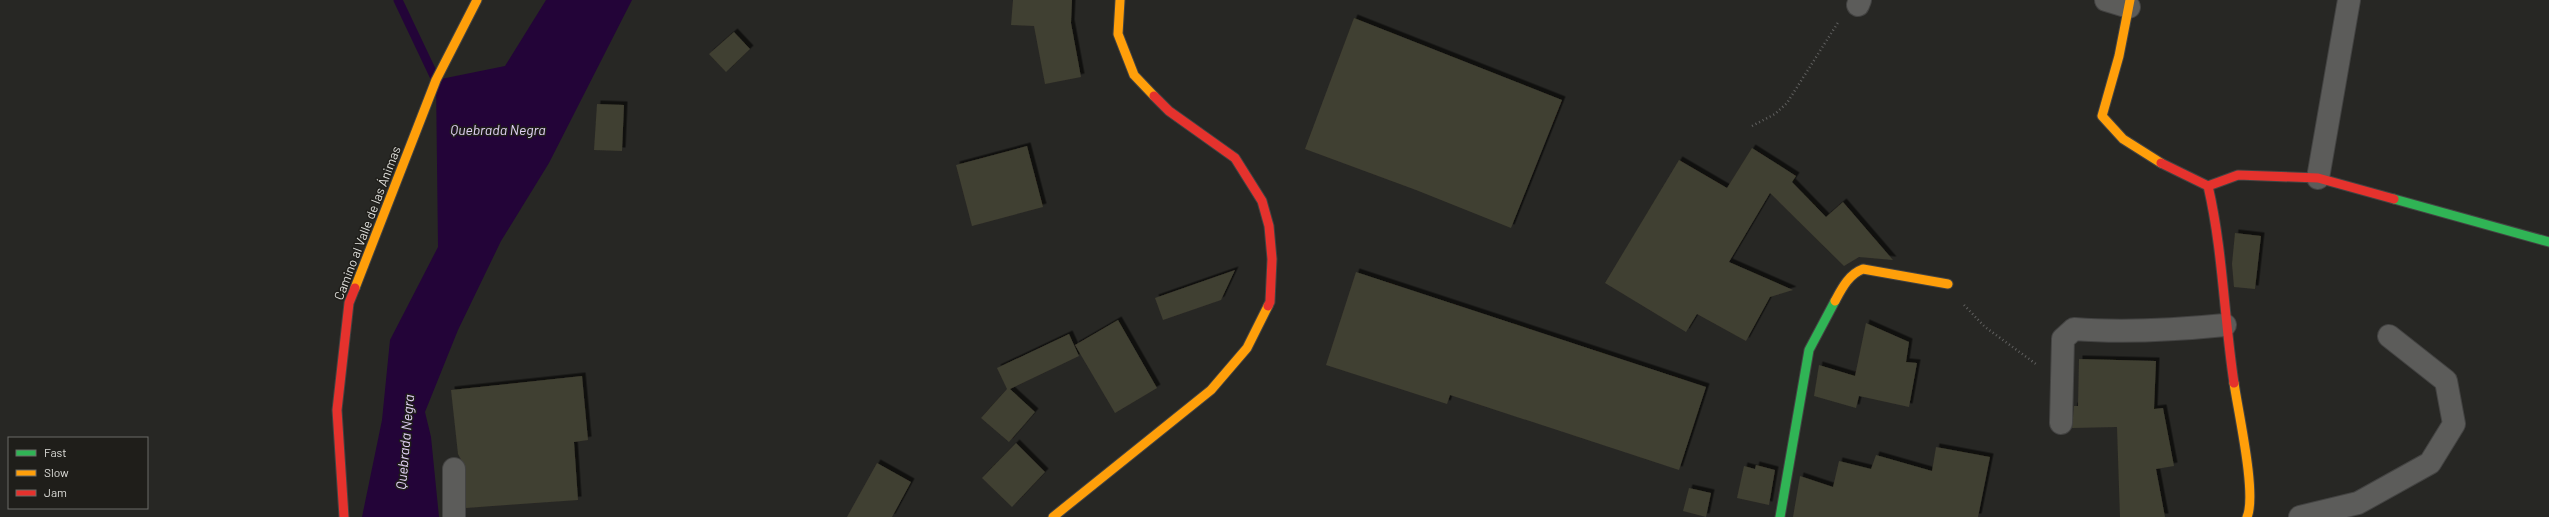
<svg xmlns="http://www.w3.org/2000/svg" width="2549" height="517" font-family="Barlow,sans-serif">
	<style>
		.water { fill: #230438 }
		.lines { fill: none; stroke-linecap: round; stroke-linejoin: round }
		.stream { stroke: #230438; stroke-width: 9 }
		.building { fill: #403f31; filter: url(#shadow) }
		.street-casing { stroke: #434342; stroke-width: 24 }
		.fast-casing { stroke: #434342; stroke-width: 11 }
		.slow-casing { stroke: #434342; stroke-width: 11 }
		.jam-casing { stroke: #434342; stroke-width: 11 }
		.path { stroke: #616160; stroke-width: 2.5; stroke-dasharray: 1 3; stroke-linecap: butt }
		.street { stroke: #5c5c5a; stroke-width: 22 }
		.fast { stroke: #30b455; stroke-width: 9 }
		.slow { stroke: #ff9f0a; stroke-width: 9 }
		.jam { stroke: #e5322d; stroke-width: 9 }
		.labels { text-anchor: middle; stroke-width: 3; stroke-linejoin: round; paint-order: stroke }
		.street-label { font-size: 13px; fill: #dededa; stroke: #1f1e1a }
		.water-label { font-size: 14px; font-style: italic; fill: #e2d1f6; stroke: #1f1e1a }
	</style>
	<defs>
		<filter id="shadow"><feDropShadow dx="3.5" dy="-3.5" stdDeviation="0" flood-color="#0009"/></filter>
	</defs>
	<rect width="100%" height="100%" fill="#272724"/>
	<path class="water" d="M 546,0 L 632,0 L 549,163 L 501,241 L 458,330 L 425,412 L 431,437 L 439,517 L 362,517 L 382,420 L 390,340 L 438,247 L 436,80 L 505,66 Z"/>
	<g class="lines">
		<path class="stream" d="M 398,0 L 435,78"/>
	</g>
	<path class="building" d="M 1013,0 L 1072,0 L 1071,23 L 1081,77 L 1045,84 L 1034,26 L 1011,25 Z
		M 1354,18 L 1562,100 L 1511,228 L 1416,190 L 1305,149 Z
		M 734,32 L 750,49 L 726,72 L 709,54 Z
		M 597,104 L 624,105 L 622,151 L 594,150 Z
		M 1027,146 L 1043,207 L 972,226 L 956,165 Z
		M 1752,148 L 1796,176 L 1792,182 L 1826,217 L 1843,202 L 1893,260 L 1859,257 L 1844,266 L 1770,193 L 1729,262 L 1793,290 L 1770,297 L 1746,341 L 1697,314 L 1686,332 L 1605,283 L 1679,160 L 1727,188 Z
		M 2235,233 L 2261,236 L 2255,289 L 2234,287 L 2232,264 Z
		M 1235,270 L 1221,300 L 1163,320 L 1155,298 Z
		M 1356,272 L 1706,387 L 1679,470 L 1450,395 L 1447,404 L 1326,365 Z
		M 1118,320 L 1157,388 L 1115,413 L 1075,345 Z
		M 1866,323 L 1909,342 L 1906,362 L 1917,363 L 1909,407 L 1859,396 L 1856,408 L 1814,396 L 1819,365 L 1855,376 Z
		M 1069,334 L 1079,356 L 1010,389 L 1035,412 L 1009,442 L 981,418 L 1007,389 L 997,368 Z
		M 2079,359 L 2156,361 L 2154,409 L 2163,408 L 2174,466 L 2156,469 L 2165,517 L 2120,517 L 2117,427 L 2072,428 L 2074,406 L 2078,406 Z
		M 582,376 L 588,440 L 574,442 L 578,500 L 466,508 L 466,469 L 458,454 L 451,390 Z
		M 1016,443 L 1045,472 L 1012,507 L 982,478 Z
		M 1936,447 L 1990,457 L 1978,517 L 1793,517 L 1800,476 L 1833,487 L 1839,461 L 1871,469 L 1876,455 L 1932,471 Z
		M 877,463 L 911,482 L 892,517 L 847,517 Z
		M 1756,465 L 1775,470 L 1769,505 L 1737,498 L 1744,466 L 1755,469 Z
		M 1689,488 L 1711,493 L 1706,517 L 1683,511 Z"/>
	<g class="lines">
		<g class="street-casing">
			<path id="street" d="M 2106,0 L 2129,7
				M 1858,5 L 1860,0
				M 2318,178 L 2349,0
				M 2061,423 L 2063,339 L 2074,329 C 2124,333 2175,330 2225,325
				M 454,469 L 454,517
				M 2300,517 L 2358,503 L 2430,463 L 2454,424 L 2446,381 L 2389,336"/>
		</g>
		<g class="fast-casing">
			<path id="fast" d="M 2394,199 L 2549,242
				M 1780,517 L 1809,350 L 1835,301"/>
		</g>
		<g class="slow-casing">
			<path id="slow" d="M 1120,0 L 1118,34 L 1134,75 L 1154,96
				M 2130,0 L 2119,56 L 2102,116 L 2123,139 L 2161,163
				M 355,288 L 436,80 L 477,0
				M 1835,301 C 1842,288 1849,274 1863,269 L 1948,284
				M 2234,383 C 2238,411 2257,495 2247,517
				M 1053,517 L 1211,390 L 1247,348 L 1268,306"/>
		</g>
		<g class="jam-casing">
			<path id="jam" d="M 1154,96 L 1169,111 L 1235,158 L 1262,201 L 1269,226 L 1272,259 L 1270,302 L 1268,306
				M 2161,163 L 2208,186 C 2223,250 2224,318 2234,383
				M 2208,186 L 2238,175 L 2318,178 L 2394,199
				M 344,517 L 337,410 L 349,303 L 355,288"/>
		</g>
		<path class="path" d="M 1752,126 L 1775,114 L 1787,103 L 1839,21
			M 1964,305 L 1985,327 L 2036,364"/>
		<use href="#street" class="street"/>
		<use href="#fast" class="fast"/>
		<use href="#slow" class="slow"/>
		<use href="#jam" class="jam"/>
	</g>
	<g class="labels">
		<g class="street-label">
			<text transform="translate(367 223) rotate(-69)" y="5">Camino al Valle de las Ánimas</text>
		</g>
		<g class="water-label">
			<text x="498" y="135">Quebrada Negra</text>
			<text transform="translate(405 442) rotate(-85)" y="5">Quebrada Negra</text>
		</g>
	</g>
	<rect x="8" y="437" width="140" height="72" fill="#1f1e1a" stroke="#6b6b67"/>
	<rect x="16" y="450" width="20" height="6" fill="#30b455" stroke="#6b6b67"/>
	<text x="44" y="457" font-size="12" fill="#dededa">Fast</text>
	<rect x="16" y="470" width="20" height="6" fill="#ff9f0a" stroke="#6b6b67"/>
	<text x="44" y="477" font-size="12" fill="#dededa">Slow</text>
	<rect x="16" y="490" width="20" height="6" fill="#e5322d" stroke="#6b6b67"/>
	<text x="44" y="497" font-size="12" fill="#dededa">Jam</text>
</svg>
